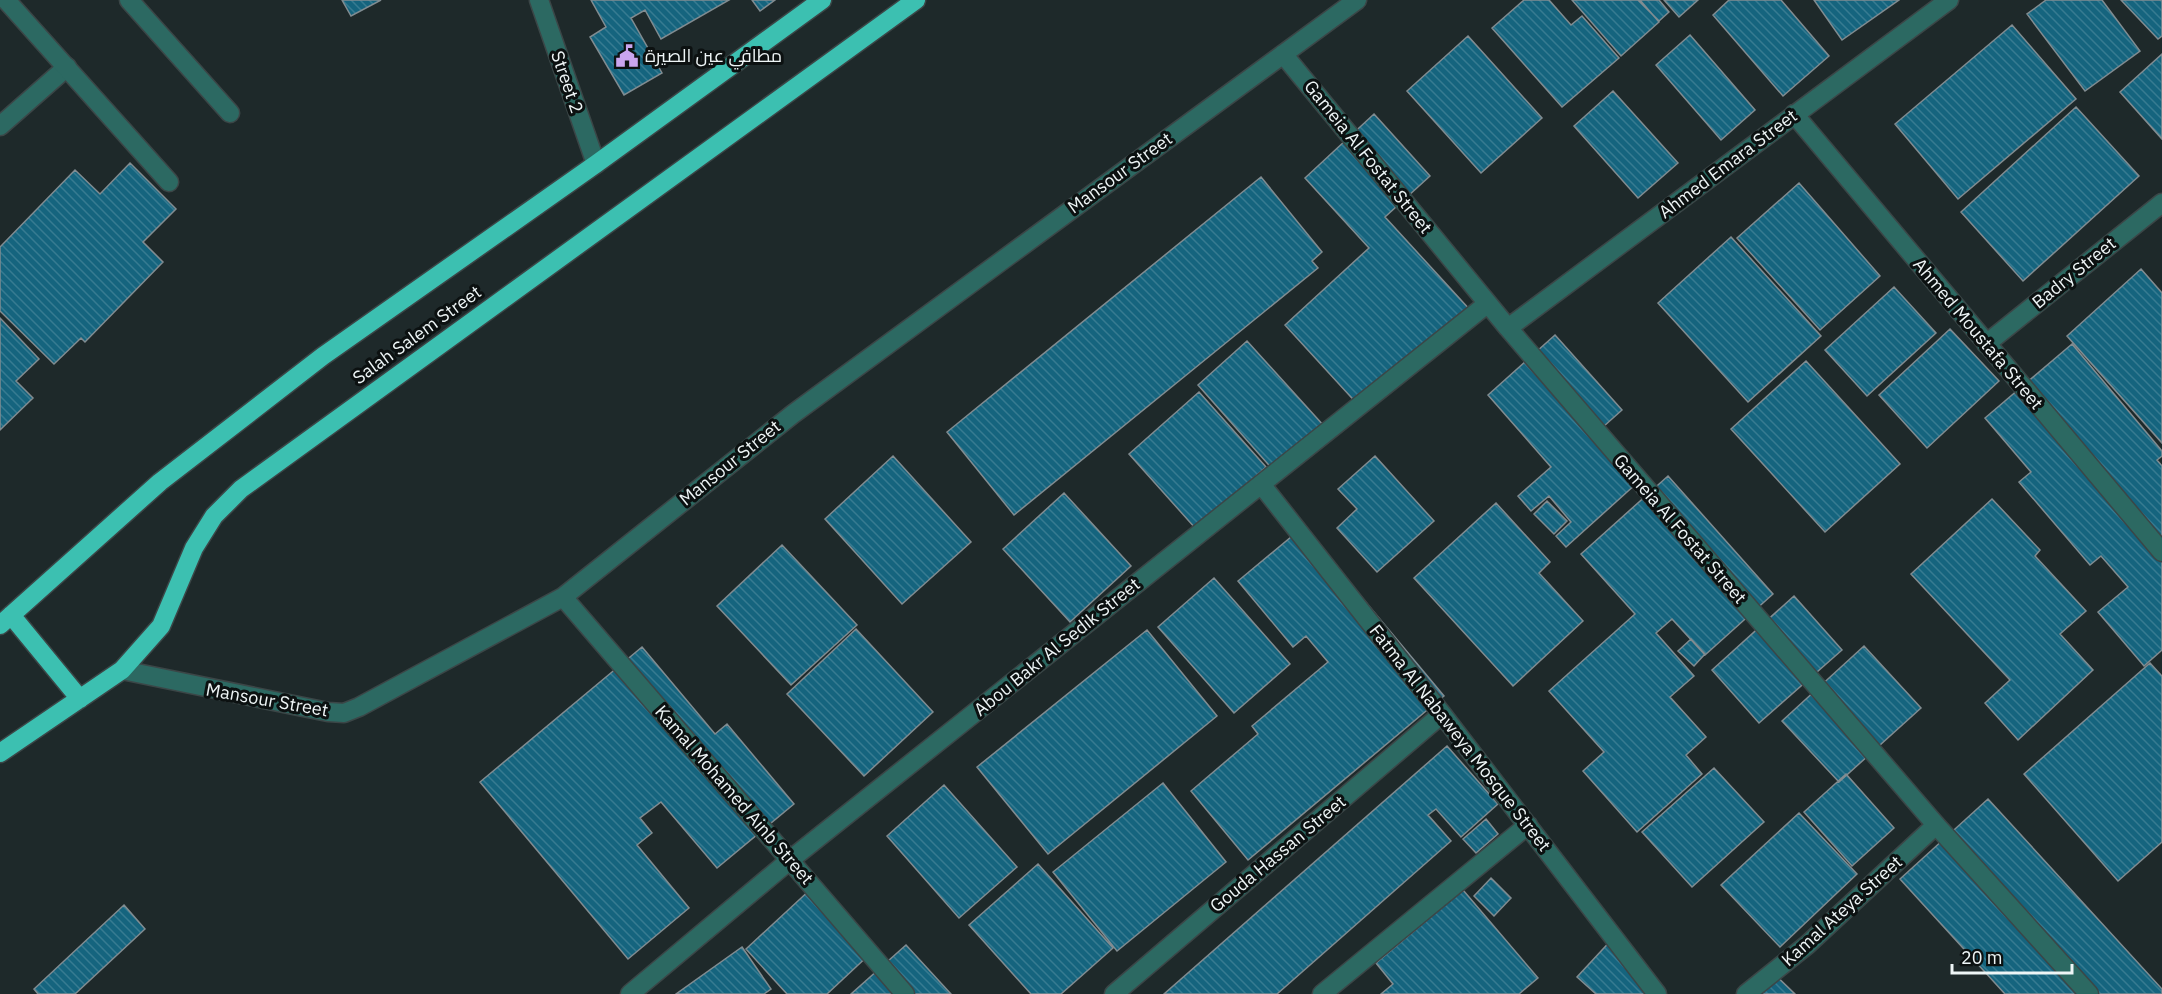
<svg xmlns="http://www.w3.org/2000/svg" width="2162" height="994" font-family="'IBM Plex Sans',Cairo,sans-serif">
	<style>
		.building { fill: url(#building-back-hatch); stroke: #818c91; stroke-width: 1.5 }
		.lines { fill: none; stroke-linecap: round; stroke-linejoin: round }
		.lane-casing { stroke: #3b4647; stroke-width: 21 }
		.street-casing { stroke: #3b4647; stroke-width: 21 }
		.highway-casing { stroke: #3b4647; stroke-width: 21 }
		.lane { stroke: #2c6962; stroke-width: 18 }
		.street { stroke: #2c6962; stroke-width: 18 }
		.highway { stroke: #3cc0b1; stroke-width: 18 }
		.labels { text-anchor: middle; stroke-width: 6; stroke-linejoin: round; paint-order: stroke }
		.poi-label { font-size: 18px; fill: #eef5f6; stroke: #0c1111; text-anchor: start }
		.street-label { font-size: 18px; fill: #eef5f6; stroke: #0c1111 }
	</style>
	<defs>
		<pattern id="building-back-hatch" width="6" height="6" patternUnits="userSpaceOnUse" patternTransform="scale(1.5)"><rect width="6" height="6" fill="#15647e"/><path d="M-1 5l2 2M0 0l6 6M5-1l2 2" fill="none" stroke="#377b91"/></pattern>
	</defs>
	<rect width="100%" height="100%" fill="#1e292a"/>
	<path class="building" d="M 342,0 L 381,0 L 351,16 Z
		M 591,0 L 729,0 L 661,39 L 645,10 L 631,18 L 662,73 L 624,95 L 590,37 L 606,27 Z
		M 752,0 L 775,0 L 760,11 Z
		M 1524,0 L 1549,0 L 1571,25 L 1582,16 L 1619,58 L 1562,107 L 1492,28 Z
		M 1572,0 L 1640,0 L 1659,22 L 1621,56 Z
		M 1638,0 L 1659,0 L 1669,12 L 1659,21 Z
		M 1664,0 L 1698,0 L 1679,17 Z
		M 1729,0 L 1781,0 L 1829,56 L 1783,96 L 1713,15 Z
		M 1814,0 L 1899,0 L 1842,40 Z
		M 2046,0 L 2102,0 L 2140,51 L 2085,91 L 2027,14 Z
		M 2121,0 L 2162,0 L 2162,36 L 2158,39 Z
		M 2012,25 L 2076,99 L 1958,199 L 1895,124 Z
		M 1690,35 L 1755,110 L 1721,140 L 1656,65 Z
		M 1468,36 L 1542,118 L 1481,173 L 1407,91 Z
		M 2162,54 L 2162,139 L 2120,92 Z
		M 1613,91 L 1678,163 L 1638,198 L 1574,126 Z
		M 2076,107 L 2139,176 L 2023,281 L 1961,212 Z
		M 1374,114 L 1430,176 L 1385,217 L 1471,311 L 1360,407 L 1285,325 L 1369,248 L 1305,178 Z
		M 130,163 L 176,209 L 143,242 L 163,262 L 85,342 L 81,338 L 54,364 L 0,311 L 0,247 L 75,170 L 100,194 Z
		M 1261,177 L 1322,252 L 1312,261 L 1318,268 L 1014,515 L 947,432 Z
		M 1799,183 L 1880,276 L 1820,330 L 1737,238 Z
		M 1731,237 L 1821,336 L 1748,402 L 1658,303 Z
		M 2141,269 L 2162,293 L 2162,443 L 2067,336 Z
		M 1894,287 L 1936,333 L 1867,396 L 1825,350 Z
		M 0,318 L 39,359 L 16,381 L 33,398 L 0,430 Z
		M 1950,329 L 1999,381 L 1927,448 L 1879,395 Z
		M 1555,335 L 1622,410 L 1594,435 L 1637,483 L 1566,547 L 1556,536 L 1571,522 L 1549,496 L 1531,511 L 1518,496 L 1551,467 L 1488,395 Z
		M 1247,341 L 1324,426 L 1274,471 L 1198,385 Z
		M 2072,344 L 2162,451 L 2162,456 L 2157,460 L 2162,466 L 2162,650 L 2144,666 L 2098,612 L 2128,587 L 2101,556 L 2090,565 L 2019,482 L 2031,472 L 1985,418 Z
		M 1806,361 L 1900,464 L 1825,532 L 1731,429 Z
		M 1199,392 L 1266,467 L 1196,529 L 1129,454 Z
		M 893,456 L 971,542 L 902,604 L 825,519 Z
		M 1375,456 L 1434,521 L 1377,572 L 1337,528 L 1357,509 L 1338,489 Z
		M 1668,476 L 1773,594 L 1705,655 L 1672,619 L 1656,633 L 1694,676 L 1670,697 L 1706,737 L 1686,755 L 1702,774 L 1637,832 L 1583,771 L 1604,752 L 1549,691 L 1635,614 L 1581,554 Z
		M 1064,493 L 1131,566 L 1070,622 L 1003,549 Z
		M 1992,499 L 2040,550 L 2035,556 L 2086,611 L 2060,634 L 2093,670 L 2018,740 L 1985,703 L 2010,680 L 1911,574 Z
		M 1547,501 L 1567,521 L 1554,534 L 1534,514 Z
		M 1496,503 L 1550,562 L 1539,573 L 1583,621 L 1513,686 L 1414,578 Z
		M 1303,527 L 1444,696 L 1248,860 L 1191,791 L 1258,734 L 1252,726 L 1328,662 L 1306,636 L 1293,647 L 1238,581 Z
		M 782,545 L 857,625 L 791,685 L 717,606 Z
		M 1214,578 L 1290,664 L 1234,713 L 1158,627 Z
		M 1794,596 L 1842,650 L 1759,723 L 1712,670 Z
		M 856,629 L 933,712 L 864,776 L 787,694 Z
		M 1147,630 L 1217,716 L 1048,854 L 977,767 Z
		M 1691,639 L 1705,654 L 1694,666 L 1678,651 Z
		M 1864,646 L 1921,708 L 1839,782 L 1782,721 Z
		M 642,647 L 715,734 L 727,724 L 794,804 L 717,868 L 661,802 L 640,818 L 652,833 L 637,845 L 689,908 L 628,959 L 480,782 Z
		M 2150,663 L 2162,676 L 2162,842 L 2118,881 L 2024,774 Z
		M 1447,746 L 1498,804 L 1461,837 L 1436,809 L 1428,815 L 1451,841 L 1277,994 L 1164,994 Z
		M 1714,768 L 1764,822 L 1692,887 L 1642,832 Z
		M 1846,774 L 1894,828 L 1852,866 L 1804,812 Z
		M 1163,783 L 1226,862 L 1117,951 L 1053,872 Z
		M 944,785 L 1017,867 L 959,918 L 887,836 Z
		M 1988,799 L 2162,989 L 2162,994 L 2005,994 L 1900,879 Z
		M 1799,813 L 1857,874 L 1780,947 L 1721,885 Z
		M 1486,819 L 1498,834 L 1476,853 L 1463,839 Z
		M 1038,864 L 1113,948 L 1061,994 L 1031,994 L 969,925 Z
		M 1491,878 L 1511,898 L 1494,916 L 1474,896 Z
		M 813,887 L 872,952 L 827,994 L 787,994 L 746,949 Z
		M 1463,890 L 1538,978 L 1519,994 L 1381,994 L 1393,984 L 1376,963 Z
		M 124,905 L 145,929 L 75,994 L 38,994 L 34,989 Z
		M 1616,935 L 1656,994 L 1596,994 L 1577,977 Z
		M 906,945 L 951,994 L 851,994 Z
		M 742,947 L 771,989 L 764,994 L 676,994 Z
		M 1767,967 L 1795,994 L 1740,994 Z"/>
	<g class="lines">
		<g class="lane-casing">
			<path id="lane" d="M 0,126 L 67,67"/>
		</g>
		<g class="street-casing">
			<path id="street" d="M 6,0 L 169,182
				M 129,0 L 230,113
				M 539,0 L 596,164
				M 1283,54 L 1508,328 L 1936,825 L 2089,994
				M 1794,114 L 2162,552
				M 1508,328 L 1949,0
				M 1986,344 L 2162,203
				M 1261,484 L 1442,714 L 1657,994
				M 563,597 L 905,994
				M 122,670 L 328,712 L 344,713 L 359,707 L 563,597 L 793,414 L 1357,0
				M 630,994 L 790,860 L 1487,304
				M 1114,994 L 1442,714
				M 1322,994 L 1528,825
				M 1746,994 L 1807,945 L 1936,825"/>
		</g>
		<g class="highway-casing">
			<path id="highway" d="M 11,615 L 80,699
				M 0,625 L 160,482 L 323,356 L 596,164 L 822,0
				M 0,753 L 122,670 L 161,626 L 194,548 L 214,516 L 241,489 L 916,0"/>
		</g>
		<use href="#lane" class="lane"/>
		<use href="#street" class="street"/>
		<use href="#highway" class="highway"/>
	</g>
	<defs>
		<g id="civic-bare" transform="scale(1.8)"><path d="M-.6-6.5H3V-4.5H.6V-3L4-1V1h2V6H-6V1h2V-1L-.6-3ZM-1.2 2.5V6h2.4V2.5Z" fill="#c9a5ee" stroke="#0c1111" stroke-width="2.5" paint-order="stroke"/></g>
	</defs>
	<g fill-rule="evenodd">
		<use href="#civic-bare" x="627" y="56"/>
	</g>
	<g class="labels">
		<g class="poi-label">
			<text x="645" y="62">مطافي عين الصيرة</text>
		</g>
		<g class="street-label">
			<text transform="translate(567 82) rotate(71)" y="6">Street 2</text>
			<text transform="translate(1368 157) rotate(51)" y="6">Gameia Al Fostat Street</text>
			<text transform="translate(1728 164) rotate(-37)" y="6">Ahmed Emara Street</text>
			<text transform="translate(1120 173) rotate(-36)" y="6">Mansour Street</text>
			<text transform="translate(2074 273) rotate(-39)" y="6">Badry Street</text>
			<text transform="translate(1978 334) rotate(50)" y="6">Ahmed Moustafa Street</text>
			<text transform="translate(417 335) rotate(-36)" y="6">Salah Salem Street</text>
			<text transform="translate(730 463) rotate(-39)" y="6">Mansour Street</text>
			<text transform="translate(1680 529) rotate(49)" y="6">Gameia Al Fostat Street</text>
			<text transform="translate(1057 647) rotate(-39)" y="6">Abou Bakr Al Sedik Street</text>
			<text transform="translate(267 700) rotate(10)" y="6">Mansour Street</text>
			<text transform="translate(1460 738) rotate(52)" y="6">Fatma Al Nabaweya Mosque Street</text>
			<text transform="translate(734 795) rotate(49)" y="6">Kamal Mohamed Ainb Street</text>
			<text transform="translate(1278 854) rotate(-40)" y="6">Gouda Hassan Street</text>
			<text transform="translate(1842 911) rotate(-42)" y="6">Kamal Ateya Street</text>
		</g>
	</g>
	<path d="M1952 964v9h120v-9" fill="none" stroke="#eef5f6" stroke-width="3"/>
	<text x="1961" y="964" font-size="18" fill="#eef5f6" stroke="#0c1111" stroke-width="4.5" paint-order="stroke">20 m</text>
</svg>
